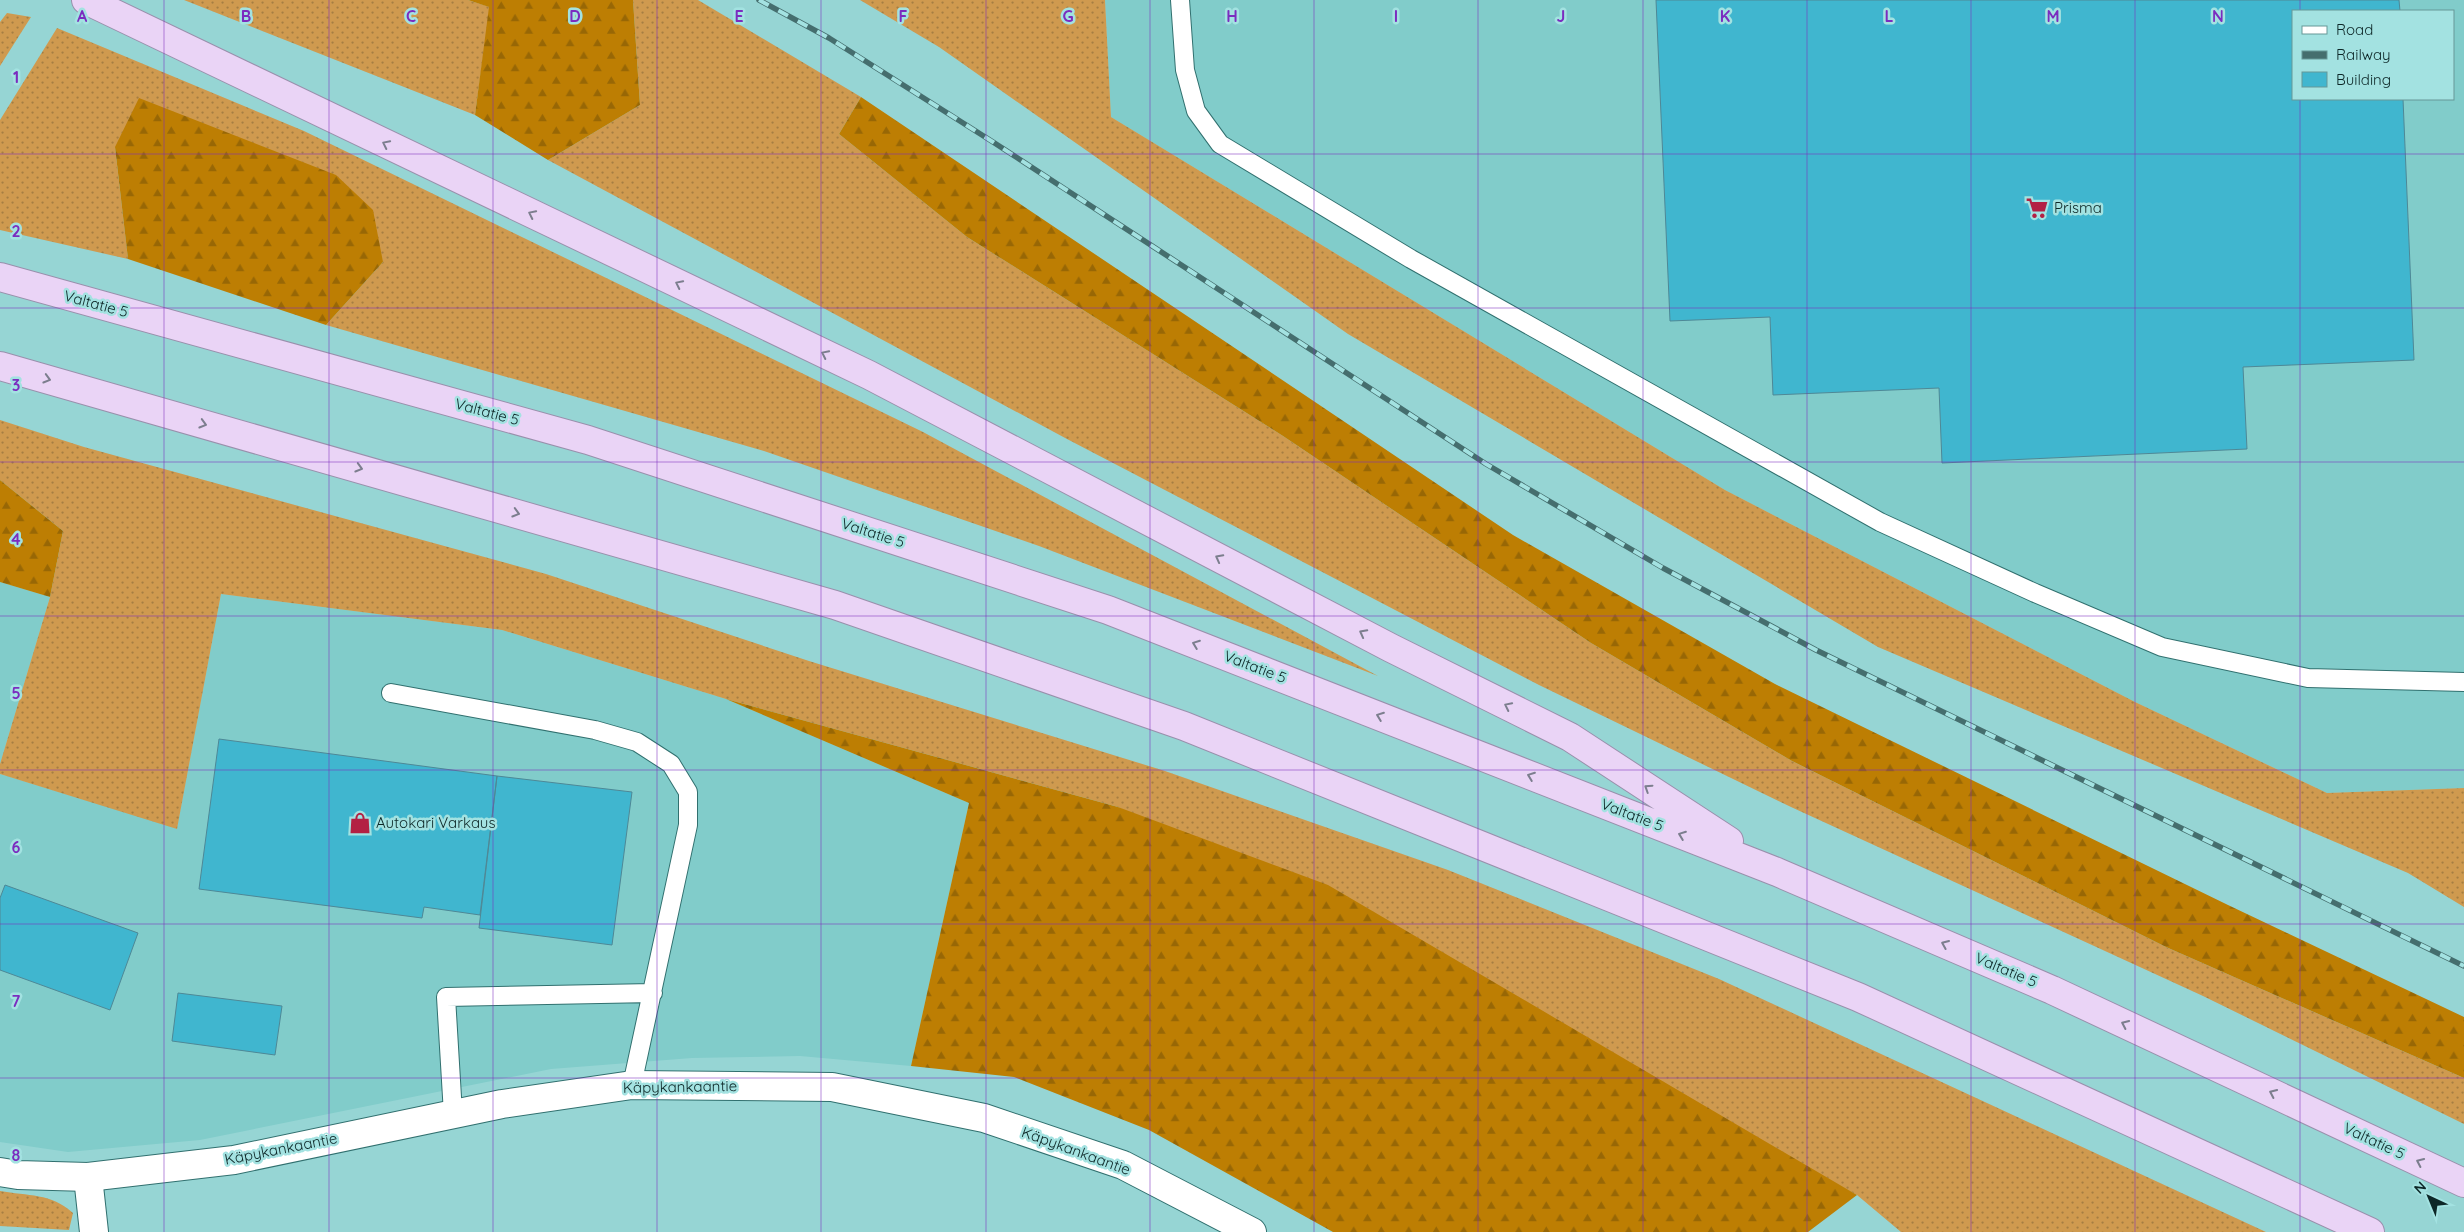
<svg xmlns="http://www.w3.org/2000/svg" width="2464" height="1232" font-family="Quicksand,sans-serif">
	<style>
		.built { fill: #81ccca; fill-rule: evenodd }
		.grass { fill: url(#grass-dots) }
		.forest { fill: url(#forest-firs) }
		.building { fill: #40b6cf; stroke: #4e8896 }
		.lines { fill: none; stroke-linecap: round; stroke-linejoin: round }
		.service-casing { stroke: #31706f; stroke-width: 20 }
		.minor-casing { stroke: #31706f; stroke-width: 30 }
		.tertiary-casing { stroke: #31706f; stroke-width: 30 }
		.trunk-casing { stroke: #9990ac; stroke-width: 30 }
		.service { stroke: #fff; stroke-width: 18 }
		.minor { stroke: #fff; stroke-width: 28 }
		.tertiary { stroke: #fff; stroke-width: 28 }
		.trunk { stroke: #ead4f6; stroke-width: 28 }
		.rail-casing { stroke: #456e6e; stroke-width: 5.5 }
		.rail { stroke: #a3e2e1; stroke-width: 4; stroke-dasharray: 11; stroke-linecap: butt }
		.oneway { stroke: #7c7e8e }
		.grid { fill: none; stroke: #7b2cbf; stroke-width: 1; stroke-opacity: 0.55 }
		.labels { text-anchor: middle; stroke-width: 5; stroke-linejoin: round; paint-order: stroke }
		.poi-label { font-size: 15px; fill: #0d2727; stroke: #a3e2e1; text-anchor: start }
		.street-label { font-size: 15px; fill: #0d2727; stroke: #a3e2e1 }
		.grid-label { font-size: 16px; text-anchor: middle; font-weight: bold; fill: #7b2cbf; stroke: #a3e2e1; stroke-width: 5; stroke-linejoin: round; paint-order: stroke }
	</style>
	<defs>
		<pattern id="grass-dots" width="8" height="8" patternUnits="userSpaceOnUse" patternTransform="scale(1.25)"><rect width="8" height="8" fill="#cf9a4f"/><path d="M2 2h.1M6 6h.1" fill="none" stroke="#a67e42" stroke-width="1.8" stroke-linecap="round"/></pattern>
		<pattern id="forest-firs" width="22" height="20" patternUnits="userSpaceOnUse" patternTransform="scale(1.25)"><rect width="22" height="20" fill="#bd7e03"/><path d="M5 1l3.5 6h-7zM16 11l3.5 6h-7z" fill="#986705"/></pattern>
	</defs>
	<rect width="100%" height="100%" fill="#96d5d4"/>
	<path class="built" d="M 1105,0 L 2464,0 L 2464,788 L 2327,793 L 2135,702 L 1725,490 L 1111,117 ZM 2293,11 L 2453,11 L 2453,99 L 2293,99 Z
		M 0,582 L 50,597 L 0,764 Z
		M 221,594 L 502,630 L 726,699 L 969,803 L 911,1066 L 800,1056 L 692,1058 L 551,1069 L 200,1140 L 68,1152 L 0,1142 L 0,774 L 177,828 Z"/>
	<path class="grass" d="M 184,0 L 468,0 L 490,7 L 475,115 Z
		M 633,0 L 698,0 L 861,97 L 839,134 L 967,237 L 1283,436 L 1591,643 L 1792,761 L 2166,947 L 2464,1078 L 2464,1124 L 2203,996 L 1791,807 L 1539,685 L 1067,439 L 548,160 L 640,105 Z
		M 860,0 L 1105,0 L 1111,117 L 1725,490 L 2135,702 L 2327,793 L 2464,788 L 2464,907 L 2408,873 L 1878,647 L 1348,334 L 939,47 Z
		M 7,13 L 31,17 L 0,66 L 0,22 Z
		M 57,28 L 304,131 L 923,432 L 1378,676 L 1039,546 L 764,451 L 326,325 L 383,262 L 115,147 L 128,259 L 0,230 L 0,120 Z
		M 0,420 L 84,447 L 546,574 L 809,661 L 1165,771 L 1448,870 L 1719,979 L 2266,1232 L 1901,1232 L 1857,1195 L 1118,807 L 726,699 L 502,630 L 221,594 L 177,829 L 0,774 L 0,764 L 50,597 L 63,531 L 0,480 Z
		M 0,1191 C 28,1196 51,1193 73,1213 L 69,1230 L 0,1226 Z"/>
	<path class="forest" d="M 468,0 L 633,0 L 640,105 L 548,160 L 475,115 L 489,7 Z
		M 861,97 L 1513,535 L 1775,684 L 2228,905 L 2464,1017 L 2464,1078 L 2166,947 L 1792,761 L 1591,643 L 1283,436 L 967,237 L 839,134 Z
		M 139,98 L 336,175 L 373,210 L 383,262 L 326,325 L 128,259 L 115,147 Z
		M 0,480 L 63,531 L 50,597 L 0,582 Z
		M 726,699 L 1118,807 L 1328,885 L 1857,1195 L 1808,1232 L 1333,1232 L 1149,1130 L 1014,1077 L 911,1066 L 969,803 Z"/>
	<path class="building" d="M 1656,0 L 2399,0 L 2400,11 L 2293,11 L 2293,99 L 2403,99 L 2414,360 L 2243,367 L 2247,449 L 1942,463 L 1939,388 L 1773,395 L 1770,317 L 1670,321 Z
		M 219,739 L 497,776 L 480,915 L 424,907 L 422,918 L 199,889 Z
		M 497,776 L 632,792 L 612,945 L 479,928 Z
		M 5,885 L 138,933 L 110,1010 L 0,970 L 0,898 Z
		M 178,993 L 282,1006 L 275,1055 L 172,1041 Z"/>
	<g class="lines">
		<g class="service-casing">
			<path id="service" d="M 1180,0 L 1185,70 L 1196,111 L 1220,144 L 1411,259 L 1880,522 L 2035,593 L 2162,647 L 2308,678 L 2464,682
				M 391,693 L 595,730 L 637,742 L 671,764 L 688,792 L 688,825 L 632,1085
				M 453,1114 L 446,997 L 653,993"/>
		</g>
		<g class="minor-casing">
			<path id="minor" d="M 88,1177 L 94,1232"/>
		</g>
		<g class="tertiary-casing">
			<path id="tertiary" d="M 0,1172 L 18,1175 L 88,1177 L 234,1160 L 502,1104 L 632,1085 L 832,1087 L 984,1118 L 1123,1165 L 1252,1232"/>
		</g>
		<g class="trunk-casing">
			<path id="trunk" d="M 86,0 L 869,375 L 1391,648 L 1570,737 L 1729,841
				M 0,277 L 588,440 L 1108,610 L 1777,872 L 2052,990 L 2464,1183
				M 0,366 L 835,605 L 1184,726 L 1858,997 L 2370,1232"/>
		</g>
		<use href="#service" class="service"/>
		<use href="#minor" class="minor"/>
		<use href="#tertiary" class="tertiary"/>
		<use href="#trunk" class="trunk"/>
		<g class="rail-casing">
			<path id="rail" d="M 759,0 L 829,38 L 993,142 L 1486,464 L 1663,568 L 1816,650 L 2464,966"/>
		</g>
		<use href="#rail" class="rail"/>
	</g>
	<defs><path id="oneway-chevron" d="M-2-3.5L2.5 0L-2 3.5" fill="none" stroke-width="1.6" stroke-linecap="round" stroke-linejoin="round" transform="scale(1.25)"/></defs>
	<g class="oneway">
		<use href="#oneway-chevron" transform="translate(386 144) rotate(-154)"/>
		<use href="#oneway-chevron" transform="translate(532 214) rotate(-154)"/>
		<use href="#oneway-chevron" transform="translate(679 284) rotate(-154)"/>
		<use href="#oneway-chevron" transform="translate(825 354) rotate(-154)"/>
		<use href="#oneway-chevron" transform="translate(47 379) rotate(16)"/>
		<use href="#oneway-chevron" transform="translate(203 424) rotate(16)"/>
		<use href="#oneway-chevron" transform="translate(359 468) rotate(16)"/>
		<use href="#oneway-chevron" transform="translate(516 513) rotate(16)"/>
		<use href="#oneway-chevron" transform="translate(1219 558) rotate(-152)"/>
		<use href="#oneway-chevron" transform="translate(1363 633) rotate(-152)"/>
		<use href="#oneway-chevron" transform="translate(1196 644) rotate(-159)"/>
		<use href="#oneway-chevron" transform="translate(1508 706) rotate(-154)"/>
		<use href="#oneway-chevron" transform="translate(1380 716) rotate(-159)"/>
		<use href="#oneway-chevron" transform="translate(1531 776) rotate(-159)"/>
		<use href="#oneway-chevron" transform="translate(1648 788) rotate(-147)"/>
		<use href="#oneway-chevron" transform="translate(1682 835) rotate(-159)"/>
		<use href="#oneway-chevron" transform="translate(1945 944) rotate(-157)"/>
		<use href="#oneway-chevron" transform="translate(2125 1024) rotate(-155)"/>
		<use href="#oneway-chevron" transform="translate(2273 1093) rotate(-155)"/>
		<use href="#oneway-chevron" transform="translate(2420 1162) rotate(-155)"/>
	</g>
	<path class="grid" d="M 164,0 L 164,1232M 329,0 L 329,1232M 493,0 L 493,1232M 657,0 L 657,1232M 821,0 L 821,1232M 986,0 L 986,1232M 1150,0 L 1150,1232M 1314,0 L 1314,1232M 1478,0 L 1478,1232M 1643,0 L 1643,1232M 1807,0 L 1807,1232M 1971,0 L 1971,1232M 2135,0 L 2135,1232M 2300,0 L 2300,11M 2300,99 L 2300,1232M 0,154 L 2464,154M 0,308 L 2464,308M 0,462 L 2464,462M 0,616 L 2464,616M 0,770 L 2464,770M 0,924 L 2464,924M 0,1078 L 2464,1078"/>
	<defs>
		<g id="supermarket-bare" transform="scale(1.725)"><path d="M-6-5.5h2.5l.6 2H6L4.5 2H-2.5L-4.4-4H-6ZM-1.5 3.2a1.3 1.3 0 1 0 .1 0ZM3 3.2a1.3 1.3 0 1 0 .1 0Z" fill="#b32043" stroke="#a3e2e1" stroke-width="2.5" paint-order="stroke"/></g>
		<g id="shop-bare" transform="scale(1.725)"><path d="M-5-2.5h2.3a2.7 3.5 0 0 1 5.4 0H5L5.5 6h-11ZM-1.5-2.5h3a1.5 2.3 0 0 0-3 0Z" fill="#b32043" stroke="#a3e2e1" stroke-width="2.5" paint-order="stroke"/></g>
	</defs>
	<g fill-rule="evenodd">
		<use href="#supermarket-bare" x="2037" y="208"/>
		<use href="#shop-bare" x="360" y="823"/>
	</g>
	<g class="labels">
		<g class="poi-label">
			<text x="2054" y="213">Prisma</text>
			<text x="376" y="828">Autokari Varkaus</text>
		</g>
		<g class="street-label">
			<text transform="translate(96 304) rotate(15)" y="5">Valtatie 5</text>
			<text transform="translate(487 412) rotate(15)" y="5">Valtatie 5</text>
			<text transform="translate(873 533) rotate(18)" y="5">Valtatie 5</text>
			<text transform="translate(1255 667) rotate(21)" y="5">Valtatie 5</text>
			<text transform="translate(1632 815) rotate(21)" y="5">Valtatie 5</text>
			<text transform="translate(2006 970) rotate(23)" y="5">Valtatie 5</text>
			<text transform="translate(680 1087) rotate(-1)" y="5">Käpykankaantie</text>
			<text transform="translate(2374 1141) rotate(25)" y="5">Valtatie 5</text>
			<text transform="translate(281 1149) rotate(-11)" y="5">Käpykankaantie</text>
			<text transform="translate(1076 1151) rotate(20)" y="5">Käpykankaantie</text>
		</g>
	</g>
	<g class="grid-label">
		<text x="82" y="22">A</text>
		<text x="246" y="22">B</text>
		<text x="411" y="22">C</text>
		<text x="575" y="22">D</text>
		<text x="739" y="22">E</text>
		<text x="903" y="22">F</text>
		<text x="1068" y="22">G</text>
		<text x="1232" y="22">H</text>
		<text x="1396" y="22">I</text>
		<text x="1561" y="22">J</text>
		<text x="1725" y="22">K</text>
		<text x="1889" y="22">L</text>
		<text x="2053" y="22">M</text>
		<text x="2218" y="22">N</text>
		<text x="16" y="83">1</text>
		<text x="16" y="237">2</text>
		<text x="16" y="391">3</text>
		<text x="16" y="545">4</text>
		<text x="16" y="699">5</text>
		<text x="16" y="853">6</text>
		<text x="16" y="1007">7</text>
		<text x="16" y="1161">8</text>
	</g>
	<rect x="2292" y="10" width="162" height="90" fill="#a3e2e1" stroke="#679797"/>
	<rect x="2302" y="26" width="25" height="8" fill="#ffffff" stroke="#679797"/>
	<text x="2336" y="35" font-size="15" fill="#0d2727">Road</text>
	<rect x="2302" y="51" width="25" height="8" fill="#456e6e" stroke="#679797"/>
	<text x="2336" y="60" font-size="15" fill="#0d2727">Railway</text>
	<rect x="2302" y="72" width="25" height="15" fill="#40b6cf" stroke="#679797"/>
	<text x="2336" y="85" font-size="15" fill="#0d2727">Building</text>
	<g transform="translate(2429 1197) rotate(316)" stroke="#a3e2e1" stroke-width="4" paint-order="stroke">
	<path d="M0-4L9 19L0 12L-9 19Z" fill="#0d2727"/>
	<text y="-8" font-size="14" font-weight="bold" text-anchor="middle" fill="#0d2727">N</text>
	</g>
</svg>
